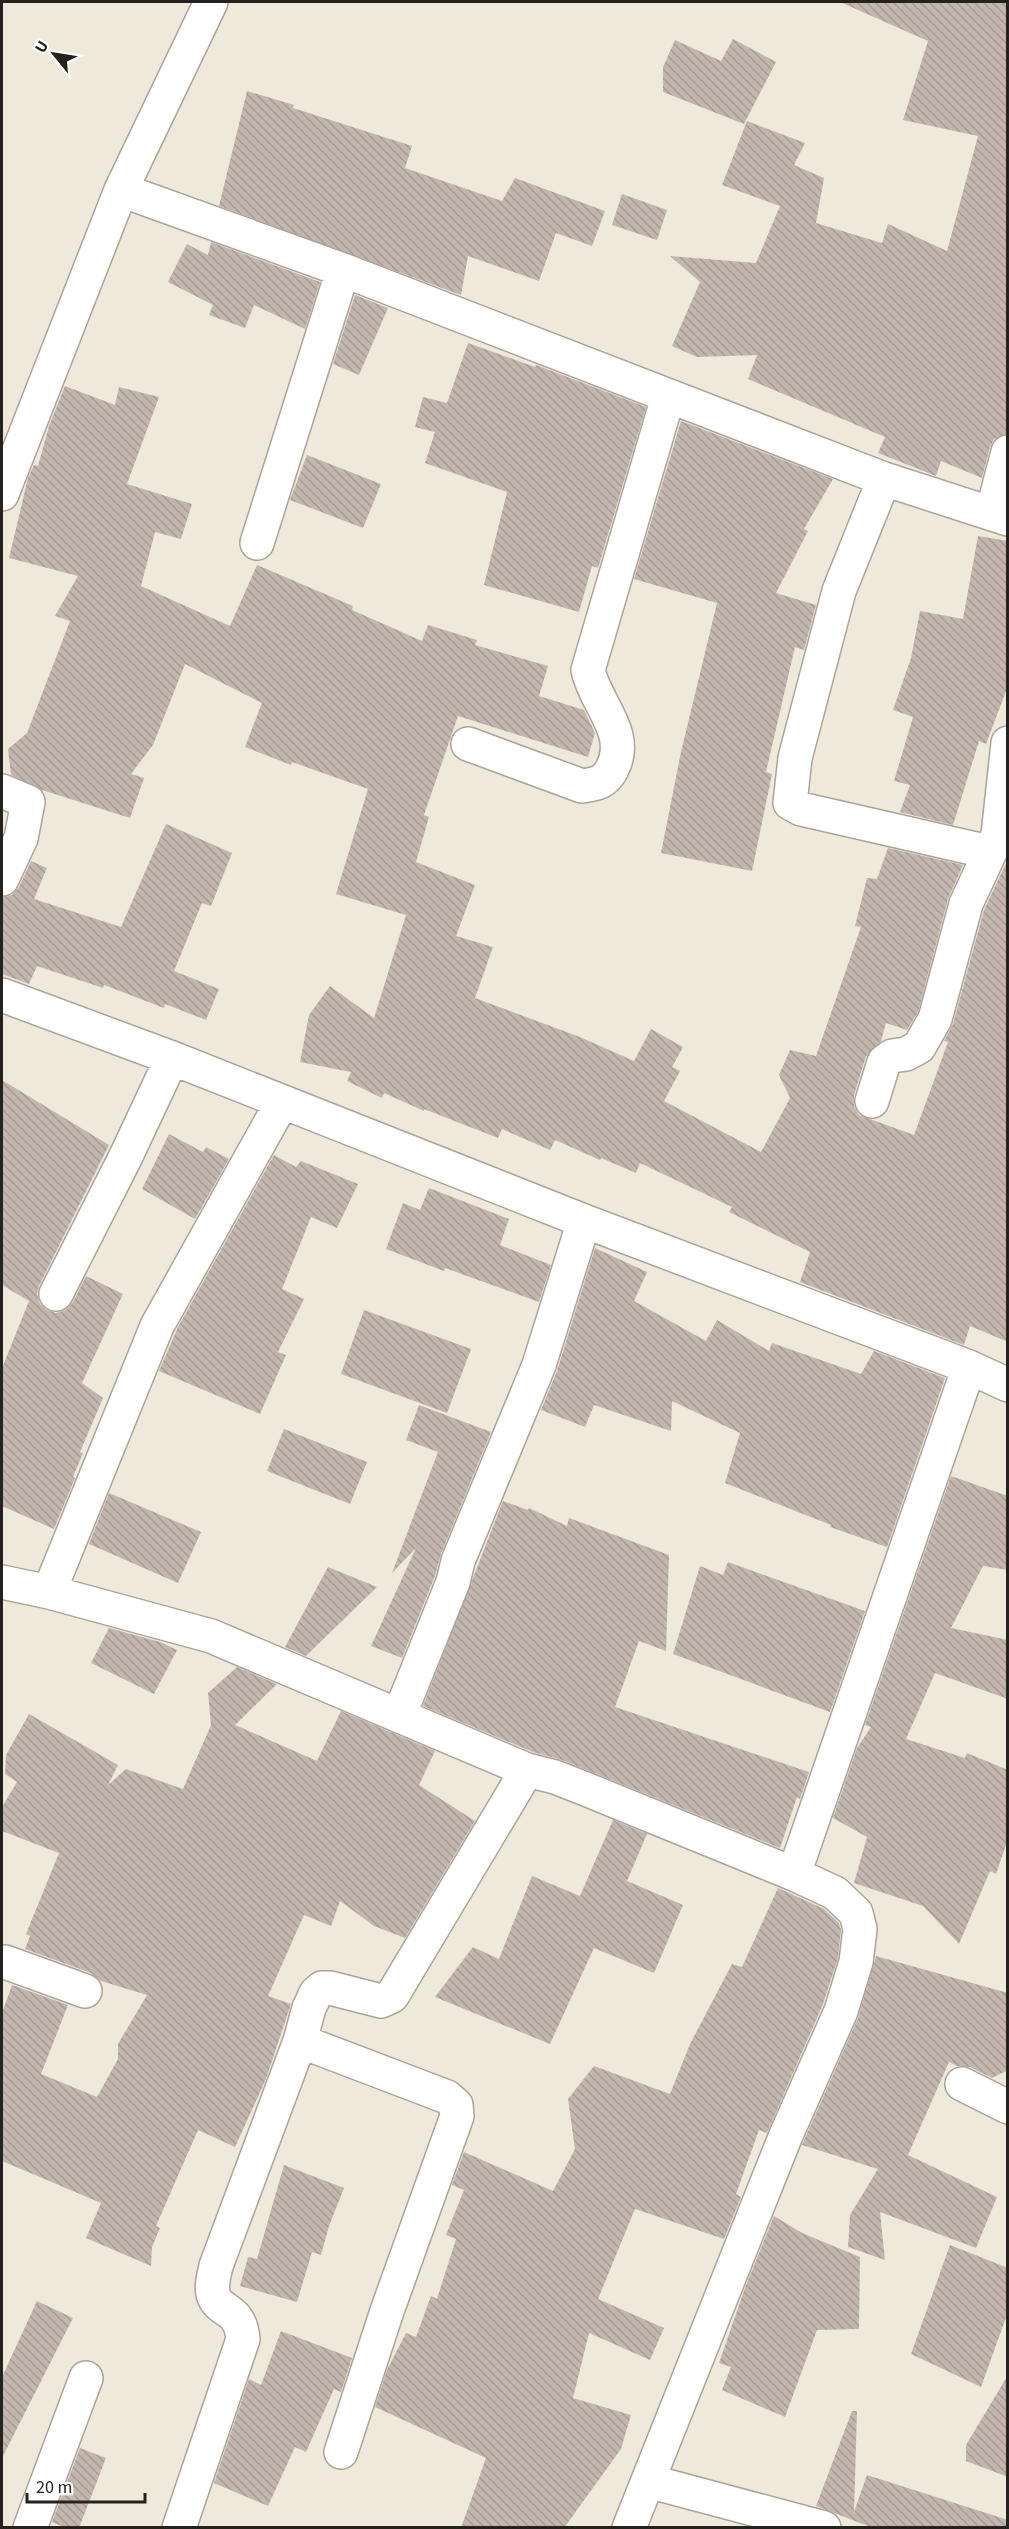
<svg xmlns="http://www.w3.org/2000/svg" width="1009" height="2529" font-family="'Source Sans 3',sans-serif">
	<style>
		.building { fill: url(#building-back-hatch) }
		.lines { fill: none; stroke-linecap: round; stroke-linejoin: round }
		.minor-casing { stroke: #aaa499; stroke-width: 36 }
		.minor { stroke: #fff; stroke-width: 33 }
	</style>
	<defs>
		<pattern id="building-back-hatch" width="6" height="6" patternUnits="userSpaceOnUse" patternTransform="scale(1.5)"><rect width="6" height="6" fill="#c2b6ae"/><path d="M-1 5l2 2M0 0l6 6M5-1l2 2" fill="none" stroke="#a79c95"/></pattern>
	</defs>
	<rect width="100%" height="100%" fill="#efe9dc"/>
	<path class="building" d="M 840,2 L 1008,2 L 1008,434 L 994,439 L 990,447 L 982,478 L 941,461 L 936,476 L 878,453 L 885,437 L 748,379 L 757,355 L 697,357 L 672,346 L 700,282 L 670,256 L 756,263 L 780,206 L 722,185 L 747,121 L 805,143 L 794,165 L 824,178 L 816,223 L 882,243 L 888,224 L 947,251 L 978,136 L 903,120 L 928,41 Z
		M 733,39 L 776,62 L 744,124 L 663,92 L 663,67 L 675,40 L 721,61 Z
		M 247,91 L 294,105 L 293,108 L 412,146 L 405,168 L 502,201 L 515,178 L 605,211 L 592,246 L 556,233 L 539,281 L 468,256 L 461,295 L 219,206 Z
		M 622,194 L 667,210 L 657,240 L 612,225 Z
		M 211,242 L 320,282 L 305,329 L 254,305 L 245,328 L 209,315 L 213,305 L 168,282 L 187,244 L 208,255 Z
		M 355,295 L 388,308 L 359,375 L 333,364 Z
		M 468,343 L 535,367 L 536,365 L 646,407 L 598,568 L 592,566 L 579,612 L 484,585 L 507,492 L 425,463 L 435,432 L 415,427 L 423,397 L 447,403 Z
		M 65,386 L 115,405 L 119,387 L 159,397 L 127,484 L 192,504 L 181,539 L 155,532 L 141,586 L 230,626 L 257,565 L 353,606 L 352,610 L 422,641 L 428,625 L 477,640 L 475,645 L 548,666 L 539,696 L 584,710 L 595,733 L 588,757 L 458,716 L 424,815 L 429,817 L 416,862 L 475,885 L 456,936 L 493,947 L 475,998 L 580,1037 L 634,1061 L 651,1029 L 683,1047 L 672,1067 L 680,1071 L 664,1101 L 761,1152 L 790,1098 L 779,1075 L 790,1050 L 816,1056 L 861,927 L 855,926 L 867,878 L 877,879 L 888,848 L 963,865 L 948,899 L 918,1012 L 907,1030 L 886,1023 L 881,1041 L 866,1056 L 854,1095 L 854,1106 L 859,1115 L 914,1135 L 948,1042 L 944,1041 L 953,1024 L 984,910 L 1008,859 L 1008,1342 L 970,1326 L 964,1345 L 800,1282 L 810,1252 L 729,1212 L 732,1207 L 640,1163 L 636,1173 L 601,1158 L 600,1160 L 555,1140 L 550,1150 L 502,1129 L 498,1138 L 424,1109 L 424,1111 L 384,1093 L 382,1098 L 347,1081 L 351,1072 L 300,1062 L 309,1015 L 330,986 L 374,1018 L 406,915 L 336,894 L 368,789 L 292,762 L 291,765 L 245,747 L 262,703 L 185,664 L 153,745 L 131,774 L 144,778 L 130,818 L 42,790 L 11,775 L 8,749 L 27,733 L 70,621 L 55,616 L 78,576 L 9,558 L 28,478 L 34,465 L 38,466 L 49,426 Z
		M 681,421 L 833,479 L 804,529 L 808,531 L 776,593 L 816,605 L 804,650 L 795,647 L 766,772 L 772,774 L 752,871 L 661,853 L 681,752 L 717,603 L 634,579 Z
		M 307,455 L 381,484 L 363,528 L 290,500 Z
		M 978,536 L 1008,541 L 1008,686 L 986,744 L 979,741 L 953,825 L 900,812 L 910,785 L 894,781 L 913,717 L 893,710 L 911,658 L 920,611 L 963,619 Z
		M 166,824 L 232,853 L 211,906 L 202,903 L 174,971 L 219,989 L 206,1020 L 165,1004 L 164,1008 L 104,985 L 103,988 L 37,966 L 29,984 L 2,974 L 2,897 L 12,895 L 19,887 L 31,861 L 47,868 L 34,899 L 121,927 Z
		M 2,1080 L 109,1145 L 39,1286 L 37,1294 L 40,1304 L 47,1310 L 56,1313 L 66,1310 L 73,1302 L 86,1276 L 123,1294 L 82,1383 L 103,1398 L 80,1452 L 83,1453 L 73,1477 L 75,1478 L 54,1529 L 2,1506 L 2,1368 L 29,1301 L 2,1285 Z
		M 169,1134 L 203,1152 L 206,1147 L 229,1159 L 195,1219 L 142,1189 Z
		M 274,1155 L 296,1167 L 301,1161 L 358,1184 L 337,1228 L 311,1217 L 282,1289 L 304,1299 L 278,1352 L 286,1355 L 260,1414 L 159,1371 L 178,1327 Z
		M 429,1188 L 509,1219 L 500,1245 L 551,1265 L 539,1302 L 445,1268 L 444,1271 L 386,1249 L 403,1203 L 420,1210 Z
		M 595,1248 L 647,1272 L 634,1301 L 706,1341 L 717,1320 L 769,1351 L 772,1343 L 861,1374 L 874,1351 L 945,1378 L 887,1547 L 830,1527 L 831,1525 L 725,1483 L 740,1433 L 672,1401 L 671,1431 L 594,1405 L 585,1427 L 541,1410 L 557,1371 Z
		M 364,1310 L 471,1349 L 447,1413 L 341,1374 Z
		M 419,1405 L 491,1432 L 441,1554 L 435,1576 L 402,1658 L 371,1646 L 416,1548 L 392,1573 L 438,1452 L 406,1440 Z
		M 284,1429 L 367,1462 L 350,1504 L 267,1471 Z
		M 951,1476 L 1008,1496 L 1008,1570 L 983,1566 L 951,1628 L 1008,1640 L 1008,1699 L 935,1673 L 906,1739 L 965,1758 L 967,1753 L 1008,1770 L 1008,1839 L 996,1874 L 990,1871 L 959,1944 L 923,1906 L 854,1883 L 867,1837 L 833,1818 L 857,1748 L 871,1727 L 865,1725 Z
		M 109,1493 L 201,1532 L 178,1583 L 89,1544 Z
		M 503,1501 L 528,1510 L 529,1508 L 567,1526 L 569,1518 L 669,1555 L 666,1651 L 639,1641 L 615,1707 L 809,1772 L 800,1799 L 797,1797 L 780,1848 L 562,1760 L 533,1752 L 423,1706 Z
		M 728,1562 L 865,1611 L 830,1712 L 673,1654 L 700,1566 L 723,1575 Z
		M 328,1567 L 377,1587 L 306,1656 L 285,1647 Z
		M 109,1628 L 160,1642 L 177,1650 L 154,1694 L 91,1663 Z
		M 237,1667 L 277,1684 L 235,1725 L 317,1761 L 341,1711 L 435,1751 L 419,1785 L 475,1821 L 405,1938 L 374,1926 L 340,1901 L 331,1926 L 304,1915 L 268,1996 L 291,2004 L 266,2079 L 235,2147 L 198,2130 L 156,2226 L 160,2228 L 152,2247 L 151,2266 L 86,2238 L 101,2203 L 2,2161 L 2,2013 L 12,1985 L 68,2005 L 41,2074 L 97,2097 L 118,2059 L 118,2044 L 147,1995 L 101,1981 L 91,1973 L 25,1949 L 30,1936 L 26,1934 L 59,1853 L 2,1831 L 2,1807 L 17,1782 L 5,1774 L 6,1755 L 29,1714 L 118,1765 L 108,1785 L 126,1769 L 183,1789 L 211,1725 L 208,1693 Z
		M 613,1820 L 647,1834 L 627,1881 L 683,1905 L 654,1973 L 594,1948 L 550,2044 L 435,1997 L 473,1947 L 499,1959 L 532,1876 L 580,1896 Z
		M 778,1888 L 824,1909 L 839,1923 L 841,1930 L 838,1958 L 823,2004 L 767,2133 L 759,2130 L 736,2194 L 741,2197 L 724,2239 L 635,2209 L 598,2299 L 664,2328 L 650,2360 L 589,2333 L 573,2398 L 631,2415 L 621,2449 L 564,2528 L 461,2528 L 486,2458 L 375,2407 L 387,2370 L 406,2333 L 416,2337 L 431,2296 L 437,2299 L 456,2239 L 446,2235 L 464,2190 L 452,2185 L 464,2152 L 553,2191 L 575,2149 L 568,2099 L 594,2066 L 670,2094 L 690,2044 L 732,1964 L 742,1967 Z
		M 876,1956 L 1008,1993 L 1008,2070 L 992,2078 L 970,2067 L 957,2066 L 949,2062 L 908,2155 L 997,2197 L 976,2248 L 880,2212 L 885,2260 L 848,2247 L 850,2215 L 878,2169 L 802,2145 L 858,2018 Z
		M 284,2165 L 344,2188 L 329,2226 L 321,2255 L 312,2252 L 297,2302 L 240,2286 L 248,2257 L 257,2259 Z
		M 774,2216 L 802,2233 L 860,2257 L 859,2329 L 817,2330 L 785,2417 L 722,2390 L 731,2367 L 719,2363 L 745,2288 Z
		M 950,2245 L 1008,2268 L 1008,2312 L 981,2387 L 911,2354 Z
		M 37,2301 L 73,2318 L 2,2458 L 2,2377 Z
		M 281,2331 L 352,2358 L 341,2392 L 334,2389 L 306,2452 L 295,2447 L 268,2506 L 214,2483 L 249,2379 L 261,2385 Z
		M 1008,2375 L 1008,2477 L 966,2461 L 966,2445 Z
		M 852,2411 L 857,2411 L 854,2512 L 867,2475 L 1008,2520 L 1008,2528 L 873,2528 L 816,2506 Z
		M 80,2448 L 106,2458 L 79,2528 L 66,2528 L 52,2522 Z"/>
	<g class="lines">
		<g class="minor-casing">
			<path id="minor" d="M 121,190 L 343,270 L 884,479 L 1008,519
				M 884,479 L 839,591 L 795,758 L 790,803 L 801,809 L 989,852
				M 2,494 L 121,190 L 211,2
				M 992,513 L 1008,452
				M 257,543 L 343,270
				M 468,744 L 582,786 C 596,784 605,783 612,769 C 631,733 595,704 588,670 L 668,397
				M 2,791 L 28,802 L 21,838 L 2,879
				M 2,995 L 172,1058 L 584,1221 L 969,1367 L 1008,1385
				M 872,1101 L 884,1062 L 892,1056 L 906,1054 L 919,1047 L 935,1019 L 966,904 L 998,835 L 1008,743
				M 56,1294 L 126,1156 L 172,1058
				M 2,1582 L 49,1592 L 211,1636 L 527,1770
				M 49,1592 L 157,1326 L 282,1102
				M 399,1716 L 453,1582 L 458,1561 L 539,1365 L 584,1221
				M 794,1874 L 969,1367
				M 5,1962 L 85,1991
				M 300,2041 L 447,2097 L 456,2105 L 457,2116 L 387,2311 L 341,2452
				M 962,2084 L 1008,2107
				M 648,2481 L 824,2528
				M 30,2528 L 86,2378
				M 179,2528 L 243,2339 C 240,2306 219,2314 213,2294 C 211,2285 214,2275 216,2266 L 300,2041 L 309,2008 L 316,1993 L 322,1988 L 330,1988 L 381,2001 L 392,1996 L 527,1770 L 555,1777 L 583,1788 L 794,1874 L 835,1893 L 856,1913 L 860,1929 L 856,1962 L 841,2011 L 786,2135 L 629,2528"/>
		</g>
		<use href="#minor" class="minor"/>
	</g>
	<rect width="1009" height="2529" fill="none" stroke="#25221e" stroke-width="6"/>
	<g transform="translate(54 54) rotate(300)" stroke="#ffffff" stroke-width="4.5" paint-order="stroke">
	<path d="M0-4.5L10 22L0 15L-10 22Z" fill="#25221e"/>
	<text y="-9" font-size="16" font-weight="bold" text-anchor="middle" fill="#25221e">U</text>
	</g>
	<path d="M27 2493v9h118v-9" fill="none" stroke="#25221e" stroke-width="3"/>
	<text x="36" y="2493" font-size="18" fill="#25221e" stroke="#ffffff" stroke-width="4.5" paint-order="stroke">20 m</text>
</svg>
